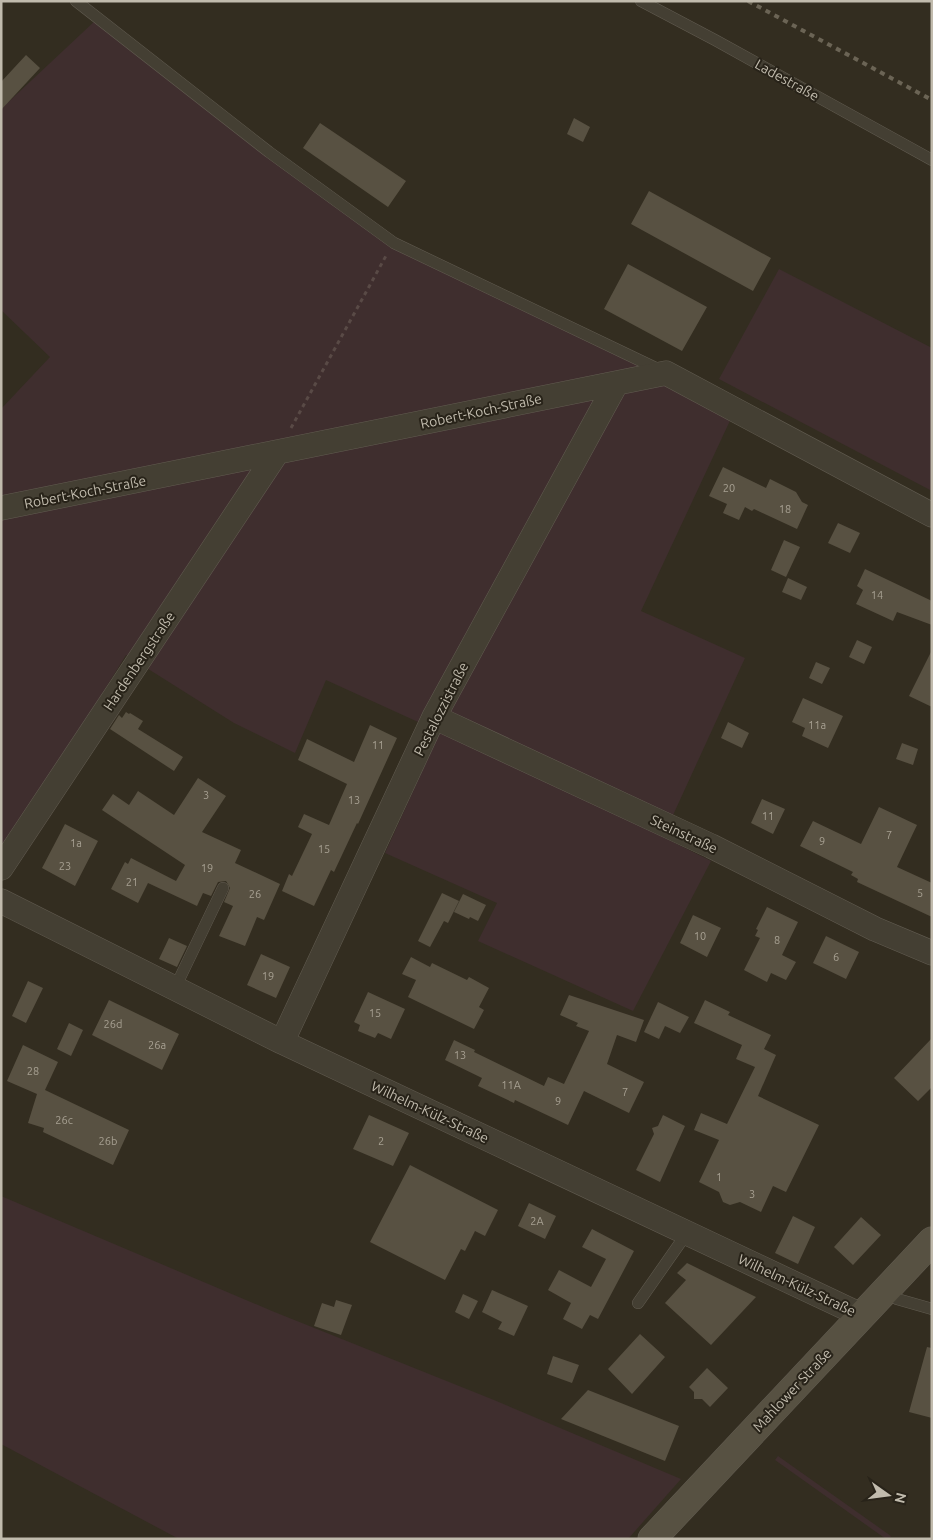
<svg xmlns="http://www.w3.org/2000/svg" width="933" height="1540" font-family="Ubuntu,sans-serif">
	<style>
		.green { fill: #3f2e2e }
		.building { fill: #585142 }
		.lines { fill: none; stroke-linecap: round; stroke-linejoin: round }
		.service-casing { stroke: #625c51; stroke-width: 12 }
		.minor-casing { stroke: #625c51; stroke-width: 25 }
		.secondary-casing { stroke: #625c51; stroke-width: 29 }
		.path { stroke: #594a46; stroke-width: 3; stroke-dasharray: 4 4; stroke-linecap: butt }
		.service { stroke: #443f33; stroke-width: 11 }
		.minor { stroke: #443f33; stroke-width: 24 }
		.secondary { stroke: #575142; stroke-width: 28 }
		.rail { stroke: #6b6455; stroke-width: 4; stroke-dasharray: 5 5; stroke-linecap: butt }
		.labels { text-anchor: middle; stroke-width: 4; stroke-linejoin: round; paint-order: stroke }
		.number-label { font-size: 11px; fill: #a7a092 }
		.street-label { font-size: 14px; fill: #c1bbad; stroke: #282319 }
	</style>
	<rect width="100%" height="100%" fill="#332d20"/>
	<path class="green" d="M 97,19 L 394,243 L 735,410 L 641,611 L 745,658 L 663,837 L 711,861 L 633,1011 L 478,941 L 497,903 L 385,853 L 440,732 L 326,680 L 295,753 L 234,723 L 126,655 L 1,858 L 1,409 L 50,357 L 1,310 L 1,109 Z
		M 779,269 L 932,348 L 932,491 L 719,379 Z
		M 1,1196 L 272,1311 L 494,1400 L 681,1479 L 628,1539 L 179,1539 L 1,1444 Z
		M 778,1456 L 891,1536 L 889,1539 L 886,1539 L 775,1460 Z"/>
	<path class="building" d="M 26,55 L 40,68 L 1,110 L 1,82 Z
		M 574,118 L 590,127 L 583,142 L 567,134 Z
		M 320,123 L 406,181 L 388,207 L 303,148 Z
		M 649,191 L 771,258 L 753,291 L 631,224 Z
		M 628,264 L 707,307 L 682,351 L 604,309 Z
		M 723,467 L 766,488 L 770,479 L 796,492 L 802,502 L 808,505 L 797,529 L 754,509 L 752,511 L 745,507 L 739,520 L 723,513 L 727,504 L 709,496 Z
		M 838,523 L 860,533 L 850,553 L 828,543 Z
		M 784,540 L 800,547 L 786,577 L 771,570 Z
		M 865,569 L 932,601 L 932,625 L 897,612 L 893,621 L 856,604 L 863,590 L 857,586 Z
		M 788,578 L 807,587 L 801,600 L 782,592 Z
		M 857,640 L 872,647 L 864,664 L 849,657 Z
		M 932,650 L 932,707 L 909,696 Z
		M 816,662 L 830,668 L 822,684 L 809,678 Z
		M 803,698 L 843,716 L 828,748 L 802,736 L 805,728 L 792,722 Z
		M 126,712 L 129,714 L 130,713 L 143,721 L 138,729 L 183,757 L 174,771 L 110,729 L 119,715 L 122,718 Z
		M 728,722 L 749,733 L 742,748 L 721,738 Z
		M 370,725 L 397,738 L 358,824 L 357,823 L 334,872 L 331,870 L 314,906 L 282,891 L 289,874 L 292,876 L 312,834 L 298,827 L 304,814 L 329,825 L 347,784 L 298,760 L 307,739 L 354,762 Z
		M 902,743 L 918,749 L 913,765 L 896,759 Z
		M 198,778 L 226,796 L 202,832 L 241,850 L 235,863 L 280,884 L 264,920 L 257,917 L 245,946 L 219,936 L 233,906 L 224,902 L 230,888 L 226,881 L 218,882 L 211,896 L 203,893 L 197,906 L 148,883 L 138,903 L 111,889 L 125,862 L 128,864 L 131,858 L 176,881 L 185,865 L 102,810 L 113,794 L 129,805 L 138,791 L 174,815 Z
		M 762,799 L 785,809 L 773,834 L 751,823 Z
		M 879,807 L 917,825 L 897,867 L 932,883 L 932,917 L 857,882 L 858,879 L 851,875 L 853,872 L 800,846 L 813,821 L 861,844 Z
		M 65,824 L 98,841 L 75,886 L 42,868 Z
		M 442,893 L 459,901 L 448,923 L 444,921 L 430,947 L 418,941 Z
		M 463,894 L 486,905 L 478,921 L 470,917 L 469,919 L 454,912 Z
		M 767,907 L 798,922 L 782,955 L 796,962 L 786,980 L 771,973 L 767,982 L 744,970 L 760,938 L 755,936 L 758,930 L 756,929 Z
		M 693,915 L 721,928 L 707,957 L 680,943 Z
		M 826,936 L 859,952 L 846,979 L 813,963 Z
		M 169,938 L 187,946 L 177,967 L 159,959 Z
		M 261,954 L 290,967 L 276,998 L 247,985 Z
		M 411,957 L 430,967 L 432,963 L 467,980 L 469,977 L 489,988 L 479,1007 L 484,1010 L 474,1029 L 408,997 L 416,980 L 402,974 Z
		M 28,981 L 43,988 L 26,1023 L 12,1016 Z
		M 368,992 L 405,1009 L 391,1039 L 378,1033 L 375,1038 L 358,1031 L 360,1025 L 354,1022 Z
		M 569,995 L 644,1020 L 636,1042 L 617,1035 L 607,1064 L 644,1082 L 629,1113 L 584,1091 L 568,1125 L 515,1100 L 514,1103 L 478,1086 L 482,1078 L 445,1060 L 454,1040 L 475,1050 L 474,1052 L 544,1086 L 548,1077 L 564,1084 L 589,1031 L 576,1026 L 578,1023 L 560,1015 Z
		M 109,1000 L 179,1034 L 162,1070 L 92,1035 Z
		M 705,1000 L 730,1012 L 728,1015 L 771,1035 L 764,1049 L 776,1055 L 758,1096 L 819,1125 L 786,1192 L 773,1186 L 761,1212 L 740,1202 L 730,1205 L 723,1202 L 719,1192 L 699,1182 L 719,1140 L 694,1130 L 701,1113 L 727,1124 L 755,1067 L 736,1059 L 742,1045 L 694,1023 Z
		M 658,1002 L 689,1017 L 680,1033 L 665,1026 L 659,1039 L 644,1032 Z
		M 69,1023 L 83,1030 L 71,1056 L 57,1049 Z
		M 932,1038 L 932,1087 L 918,1101 L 894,1078 Z
		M 23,1045 L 58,1062 L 45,1090 L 129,1130 L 113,1165 L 43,1132 L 44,1128 L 28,1123 L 37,1094 L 7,1081 Z
		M 369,1115 L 409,1133 L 393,1166 L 353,1149 Z
		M 663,1115 L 685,1126 L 660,1182 L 636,1170 L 654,1134 L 652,1128 L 658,1126 Z
		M 410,1165 L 498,1210 L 485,1236 L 475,1231 L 465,1251 L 461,1249 L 445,1280 L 370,1242 Z
		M 529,1203 L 556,1216 L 545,1239 L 518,1226 Z
		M 793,1216 L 815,1227 L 798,1264 L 775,1253 Z
		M 861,1217 L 881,1235 L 853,1265 L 834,1247 Z
		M 592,1229 L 634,1251 L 598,1319 L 590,1315 L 582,1329 L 563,1319 L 571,1303 L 548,1290 L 559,1270 L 591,1287 L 606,1259 L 582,1247 Z
		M 687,1263 L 756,1297 L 711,1345 L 665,1303 L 686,1280 L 677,1273 Z
		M 492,1290 L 528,1306 L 514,1336 L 498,1329 L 502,1322 L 482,1312 Z
		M 463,1294 L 478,1301 L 469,1319 L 455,1312 Z
		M 336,1300 L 352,1305 L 341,1335 L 314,1326 L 322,1303 L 334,1307 Z
		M 640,1334 L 665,1357 L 632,1394 L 608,1369 Z
		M 927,1347 L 932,1348 L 932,1418 L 909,1412 Z
		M 553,1356 L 579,1365 L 572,1383 L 547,1374 Z
		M 707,1368 L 728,1388 L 710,1407 L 702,1399 L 694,1399 L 694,1392 L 689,1387 Z
		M 588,1390 L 679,1426 L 665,1461 L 561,1419 Z"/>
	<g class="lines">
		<g class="service-casing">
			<path id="service" d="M 76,1 L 269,152 L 394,243 L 662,371
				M 641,1 L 715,40 L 932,160
				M 175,988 L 223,888
				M 885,1291 L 897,1299 L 932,1309
				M 638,1303 L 687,1233"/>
		</g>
		<g class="minor-casing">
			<path id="minor" d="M 1,508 L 666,373 L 932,515
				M 434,717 L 711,846 L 875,929 L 932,953
				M 1,868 L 276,454
				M 1,901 L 282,1042 L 863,1316
				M 282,1042 L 434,717 L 616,384"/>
		</g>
		<g class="secondary-casing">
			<path id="secondary" d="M 652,1539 L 932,1241"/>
		</g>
		<path class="path" d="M 291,428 L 387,254"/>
		<use href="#service" class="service"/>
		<use href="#minor" class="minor"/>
		<use href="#secondary" class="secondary"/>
		<path class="rail" d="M 748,1 L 932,100"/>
	</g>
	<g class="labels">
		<g class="number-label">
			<text x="729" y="492">20</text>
			<text x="785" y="513">18</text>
			<text x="877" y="599">14</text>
			<text x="817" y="729">11a</text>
			<text x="378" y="749">11</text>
			<text x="206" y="799">3</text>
			<text x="354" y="804">13</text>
			<text x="768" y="820">11</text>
			<text x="889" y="839">7</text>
			<text x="822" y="845">9</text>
			<text x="76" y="847">1a</text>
			<text x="324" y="853">15</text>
			<text x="65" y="870">23</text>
			<text x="207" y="872">19</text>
			<text x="132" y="886">21</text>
			<text x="920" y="897">5</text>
			<text x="255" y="898">26</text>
			<text x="700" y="940">10</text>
			<text x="777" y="944">8</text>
			<text x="836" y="961">6</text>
			<text x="268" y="980">19</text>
			<text x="375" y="1017">15</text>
			<text x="113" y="1028">26d</text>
			<text x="157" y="1049">26a</text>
			<text x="460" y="1059">13</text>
			<text x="33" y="1075">28</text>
			<text x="511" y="1089">11A</text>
			<text x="625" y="1096">7</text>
			<text x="558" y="1105">9</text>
			<text x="64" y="1124">26c</text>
			<text x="108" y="1145">26b</text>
			<text x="381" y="1145">2</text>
			<text x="719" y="1181">1</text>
			<text x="752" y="1198">3</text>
			<text x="537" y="1225">2A</text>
		</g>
		<g class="street-label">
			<text transform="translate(787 80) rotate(29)" y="5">Ladestraße</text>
			<text transform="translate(481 411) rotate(-12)" y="5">Robert-Koch-Straße</text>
			<text transform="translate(85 492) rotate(-11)" y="5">Robert-Koch-Straße</text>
			<text transform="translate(139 661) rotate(-56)" y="5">Hardenbergstraße</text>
			<text transform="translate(441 709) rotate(-63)" y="5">Pestalozzistraße</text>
			<text transform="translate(684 834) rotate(25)" y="5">Steinstraße</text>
			<text transform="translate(430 1112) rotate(25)" y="5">Wilhelm-Külz-Straße</text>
			<text transform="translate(797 1285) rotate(25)" y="5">Wilhelm-Külz-Straße</text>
			<text transform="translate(792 1390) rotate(-47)" y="5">Mahlower Straße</text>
		</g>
	</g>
	<rect width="933" height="1540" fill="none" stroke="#c1bbad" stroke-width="5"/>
	<g transform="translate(888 1495) rotate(104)" stroke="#282319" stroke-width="4" paint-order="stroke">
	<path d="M0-4L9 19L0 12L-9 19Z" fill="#c1bbad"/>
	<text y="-8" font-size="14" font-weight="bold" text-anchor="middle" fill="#c1bbad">N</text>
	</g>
</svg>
